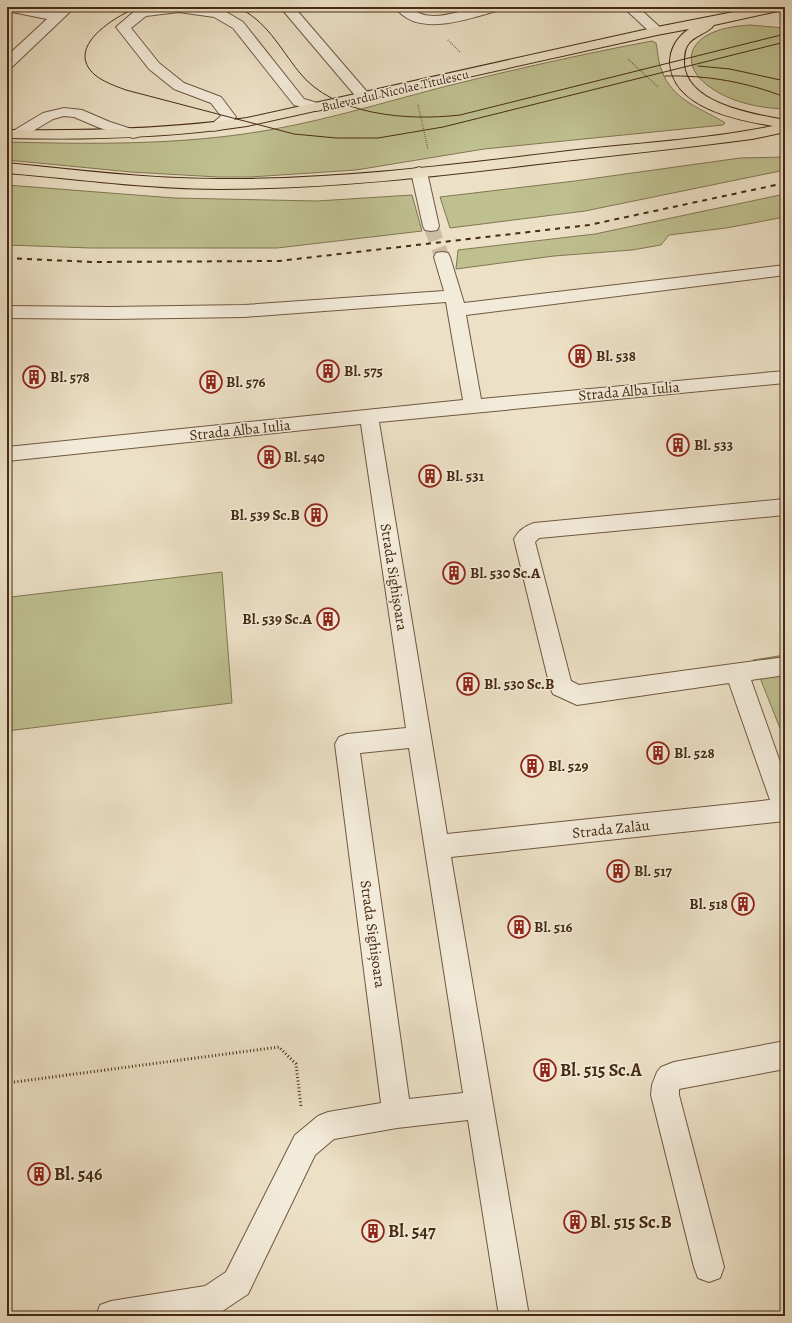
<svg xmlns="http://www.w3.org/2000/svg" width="792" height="1323" font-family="Alegreya,serif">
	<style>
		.green { fill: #bfc090; stroke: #827652 }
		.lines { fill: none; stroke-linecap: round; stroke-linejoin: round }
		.minor-tunnel { stroke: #cbbca2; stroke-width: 15; stroke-dasharray: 15 8; stroke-linecap: butt }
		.minor-casing { stroke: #705840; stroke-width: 2 }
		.major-casing { stroke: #462b13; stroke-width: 2 }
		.path-far1 { stroke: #462b13; stroke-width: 1.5; stroke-dasharray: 0.5 1.5; stroke-linecap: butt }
		.path { stroke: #462b13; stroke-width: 3; stroke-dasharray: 1 2.5; stroke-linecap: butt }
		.minor { fill: #f3ebda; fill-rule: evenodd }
		.major { fill: #ece0c6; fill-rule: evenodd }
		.tram { stroke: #462b13; stroke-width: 1 }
		.rail { stroke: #462b13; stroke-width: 2; stroke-dasharray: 5 5; stroke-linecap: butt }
		.labels { text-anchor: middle; stroke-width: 3; stroke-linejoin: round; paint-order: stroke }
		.far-street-label { font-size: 13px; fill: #462b13; stroke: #f3ebda }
		.poi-label { font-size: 15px; font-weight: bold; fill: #462b13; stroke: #f3ebda; text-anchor: start }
		.street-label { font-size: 15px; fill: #462b13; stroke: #f3ebda }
		.near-poi-label { font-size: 18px; font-weight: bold; fill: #462b13; stroke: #f3ebda; text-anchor: start }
	</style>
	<rect width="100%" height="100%" fill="#ece0c6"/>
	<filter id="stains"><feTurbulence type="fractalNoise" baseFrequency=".005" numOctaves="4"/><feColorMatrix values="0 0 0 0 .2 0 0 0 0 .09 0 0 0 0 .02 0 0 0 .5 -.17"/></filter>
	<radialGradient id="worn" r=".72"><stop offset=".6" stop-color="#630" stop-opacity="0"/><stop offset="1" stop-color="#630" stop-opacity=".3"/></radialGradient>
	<path class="green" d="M 750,25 L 785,28 L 785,109 C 758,108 729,102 707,85 C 684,67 686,43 714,32 C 726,27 738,26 750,25 Z
		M 652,41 L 656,43 C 658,52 658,62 662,71 C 672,99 698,107 722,121 L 725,123 L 723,125 L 484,149 L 356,170 L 250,177 L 218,177 L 131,172 L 7,160 L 7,142 C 86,144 166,145 244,134 C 310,125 378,104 443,87 C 512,70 582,54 652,41 Z
		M 785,157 L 785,170 L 585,211 L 450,228 L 440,197 L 575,181 L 740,158 Z
		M 7,185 L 174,198 L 317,201 L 412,195 L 422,231 L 277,248 L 91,248 L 7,245 Z
		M 785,194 L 785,217 L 726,228 L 669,235 L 661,245 L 632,250 L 554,256 L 456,269 L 458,250 L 595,234 Z
		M 222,572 L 232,703 L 7,731 L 7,650 L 11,597 Z
		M 785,655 L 785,741 L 753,660 Z"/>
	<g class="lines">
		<path class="minor-tunnel" d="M 431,226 L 442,257"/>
		<g class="minor-casing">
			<path id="minor" d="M 7,7 L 27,7 L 54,12 L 60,7 L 75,7 L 12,67 L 7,68 L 7,56 L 47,19 L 7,11 Z
				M 152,7 L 202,7 L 223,10 L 243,22 L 304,99 L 321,104 L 323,107 L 321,110 L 316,111 L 294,105 L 233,28 L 214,17 L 179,12 L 146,16 L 131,28 L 159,63 L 184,83 L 221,97 L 236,117 C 231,125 220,133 210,130 L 208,127 L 221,116 L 211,103 L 174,89 L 149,69 L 116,27 L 137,9 Z
				M 280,7 L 294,7 L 368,93 L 370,96 L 368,99 L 363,100 L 358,99 Z
				M 395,7 L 410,7 C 429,25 457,11 479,7 C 486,6 494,7 502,7 L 500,10 C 470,18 417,39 395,7 Z
				M 623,7 L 638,7 L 664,31 L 662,34 L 652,34 Z
				M 64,108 L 82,110 L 110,122 L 138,131 L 140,134 L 138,137 L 133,138 L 100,128 L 74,117 L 64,116 L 53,119 L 23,137 L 18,138 L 13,137 L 11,134 L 13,131 L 43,113 Z
				M 419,167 L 424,169 L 427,172 L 439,226 L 437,230 L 431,231 L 425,230 L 423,226 L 411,172 L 414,169 Z
				M 442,252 L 448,253 L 450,257 L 464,303 L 785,265 L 785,275 L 466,315 L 481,399 L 785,371 L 785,383 L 379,422 L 447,834 L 770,800 L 729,683 L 577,705 L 553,694 L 550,687 L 514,539 C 518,531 525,526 534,523 L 785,499 L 785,515 L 539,538 L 535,542 L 571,681 L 579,685 L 785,657 L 785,675 L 751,680 L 785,776 L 785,821 L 451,857 L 529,1316 L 499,1316 L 468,1120 L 397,1128 L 334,1139 L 315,1155 L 248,1294 L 221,1312 L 211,1316 L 96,1316 L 100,1305 L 111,1301 L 205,1286 L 226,1272 L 295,1135 L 318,1116 L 328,1112 L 381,1103 L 335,744 L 339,737 L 347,734 L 406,728 L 361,424 L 7,461 L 7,447 L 463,400 L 446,302 L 244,317 L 111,319 L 7,318 L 7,306 L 111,307 L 244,305 L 444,291 L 434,257 L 436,253 ZM 409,748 L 463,1093 L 409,1099 L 360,753 Z
				M 785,1041 L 785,1069 L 679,1089 L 679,1095 L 724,1267 L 720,1278 L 709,1282 L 698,1278 L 694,1267 L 651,1095 L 652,1085 L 657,1072 L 661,1067 L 674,1062 Z"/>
		</g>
		<g class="major-casing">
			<path id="major" d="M 759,7 L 784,7 L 782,10 L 714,25 C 708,34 693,35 687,46 C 684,51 684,57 684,64 C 687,104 753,114 785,120 L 785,132 L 752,139 C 684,148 615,155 547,163 C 439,176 329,189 221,189 C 149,189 78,179 7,173 L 7,163 C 78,170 148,179 219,179 C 338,180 458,164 577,150 C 641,143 710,139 773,126 C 737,120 673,108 670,63 C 670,49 677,37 689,29 L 657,35 L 247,126 C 167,138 88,140 7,138 L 7,130 C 88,131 167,129 247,118 L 657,27 Z"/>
		</g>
		<path class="path-far1" d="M 448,40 L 460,52
			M 628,59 L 658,87
			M 418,105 L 428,149"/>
		<path class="path" d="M 7,1083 L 279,1047 L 296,1064 L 301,1107"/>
		<use href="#minor" class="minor"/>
		<use href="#major" class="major"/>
		<path class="tram" d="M 138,7 C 116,16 63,47 95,75 C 104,82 115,86 126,90 L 294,134 L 336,138 L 378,138 L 443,127 L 785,42
			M 237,7 C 266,20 280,48 299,72 C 334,116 408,121 460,115 L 785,34
			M 698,66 L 730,69 L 785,81
			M 665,76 C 707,75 746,82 785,97"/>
		<path class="rail" d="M 7,258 L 91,262 L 279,261 L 589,225 L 785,183"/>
	</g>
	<defs>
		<g id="building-ring" transform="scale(1.15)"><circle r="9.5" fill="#f3ebda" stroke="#8f2418" stroke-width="1.5"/><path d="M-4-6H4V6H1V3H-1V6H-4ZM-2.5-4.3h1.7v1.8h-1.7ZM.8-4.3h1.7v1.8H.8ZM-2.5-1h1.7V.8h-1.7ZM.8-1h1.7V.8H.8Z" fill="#8f2418"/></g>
	</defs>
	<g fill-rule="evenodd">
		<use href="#building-ring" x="580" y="356"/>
		<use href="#building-ring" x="328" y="371"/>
		<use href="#building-ring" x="34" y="377"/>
		<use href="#building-ring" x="211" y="382"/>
		<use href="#building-ring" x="678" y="445"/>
		<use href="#building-ring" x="269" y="457"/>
		<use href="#building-ring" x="430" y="476"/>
		<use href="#building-ring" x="316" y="515"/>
		<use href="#building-ring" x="454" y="573"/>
		<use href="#building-ring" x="328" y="619"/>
		<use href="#building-ring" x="468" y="684"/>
		<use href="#building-ring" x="658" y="753"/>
		<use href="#building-ring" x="532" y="766"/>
		<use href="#building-ring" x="618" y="871"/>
		<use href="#building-ring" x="743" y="904"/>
		<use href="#building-ring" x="519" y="927"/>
		<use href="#building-ring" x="545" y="1070"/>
		<use href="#building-ring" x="39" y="1174"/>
		<use href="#building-ring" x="575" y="1222"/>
		<use href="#building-ring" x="373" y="1231"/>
	</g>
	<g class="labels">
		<g class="far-street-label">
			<text transform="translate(395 90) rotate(-13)" y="5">Bulevardul Nicolae Titulescu</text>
		</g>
		<g class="poi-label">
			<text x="596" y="361">Bl. 538</text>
			<text x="344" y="376">Bl. 575</text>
			<text x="50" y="382">Bl. 578</text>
			<text x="226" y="387">Bl. 576</text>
			<text x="694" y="450">Bl. 533</text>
			<text x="284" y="462">Bl. 540</text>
			<text x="446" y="481">Bl. 531</text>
			<text x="300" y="520" text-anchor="end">Bl. 539 Sc.B</text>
			<text x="470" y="578">Bl. 530 Sc.A</text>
			<text x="312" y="624" text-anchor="end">Bl. 539 Sc.A</text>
			<text x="484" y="689">Bl. 530 Sc.B</text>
			<text x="674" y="758">Bl. 528</text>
			<text x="548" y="771">Bl. 529</text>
			<text x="634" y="876">Bl. 517</text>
			<text x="728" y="909" text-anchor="end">Bl. 518</text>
			<text x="534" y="932">Bl. 516</text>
		</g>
		<g class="street-label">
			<text transform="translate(629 391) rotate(-5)" y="5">Strada Alba Iulia</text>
			<text transform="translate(240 430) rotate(-6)" y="5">Strada Alba Iulia</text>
			<text transform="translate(394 577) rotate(81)" y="5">Strada Sighișoara</text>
			<text transform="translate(611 829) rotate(-6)" y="5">Strada Zalău</text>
			<text transform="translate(373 934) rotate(82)" y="5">Strada Sighișoara</text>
		</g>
		<g class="near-poi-label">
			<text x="560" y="1076">Bl. 515 Sc.A</text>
			<text x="54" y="1180">Bl. 546</text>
			<text x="590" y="1228">Bl. 515 Sc.B</text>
			<text x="388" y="1237">Bl. 547</text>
		</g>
	</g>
	<rect width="792" height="1323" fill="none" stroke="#ece0c6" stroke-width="24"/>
	<rect x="8" y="8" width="776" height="1307" fill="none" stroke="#462b13" stroke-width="2"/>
	<rect x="12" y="12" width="768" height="1299" fill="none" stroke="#462b13"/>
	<rect width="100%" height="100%" filter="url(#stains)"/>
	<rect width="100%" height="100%" fill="url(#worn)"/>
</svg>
